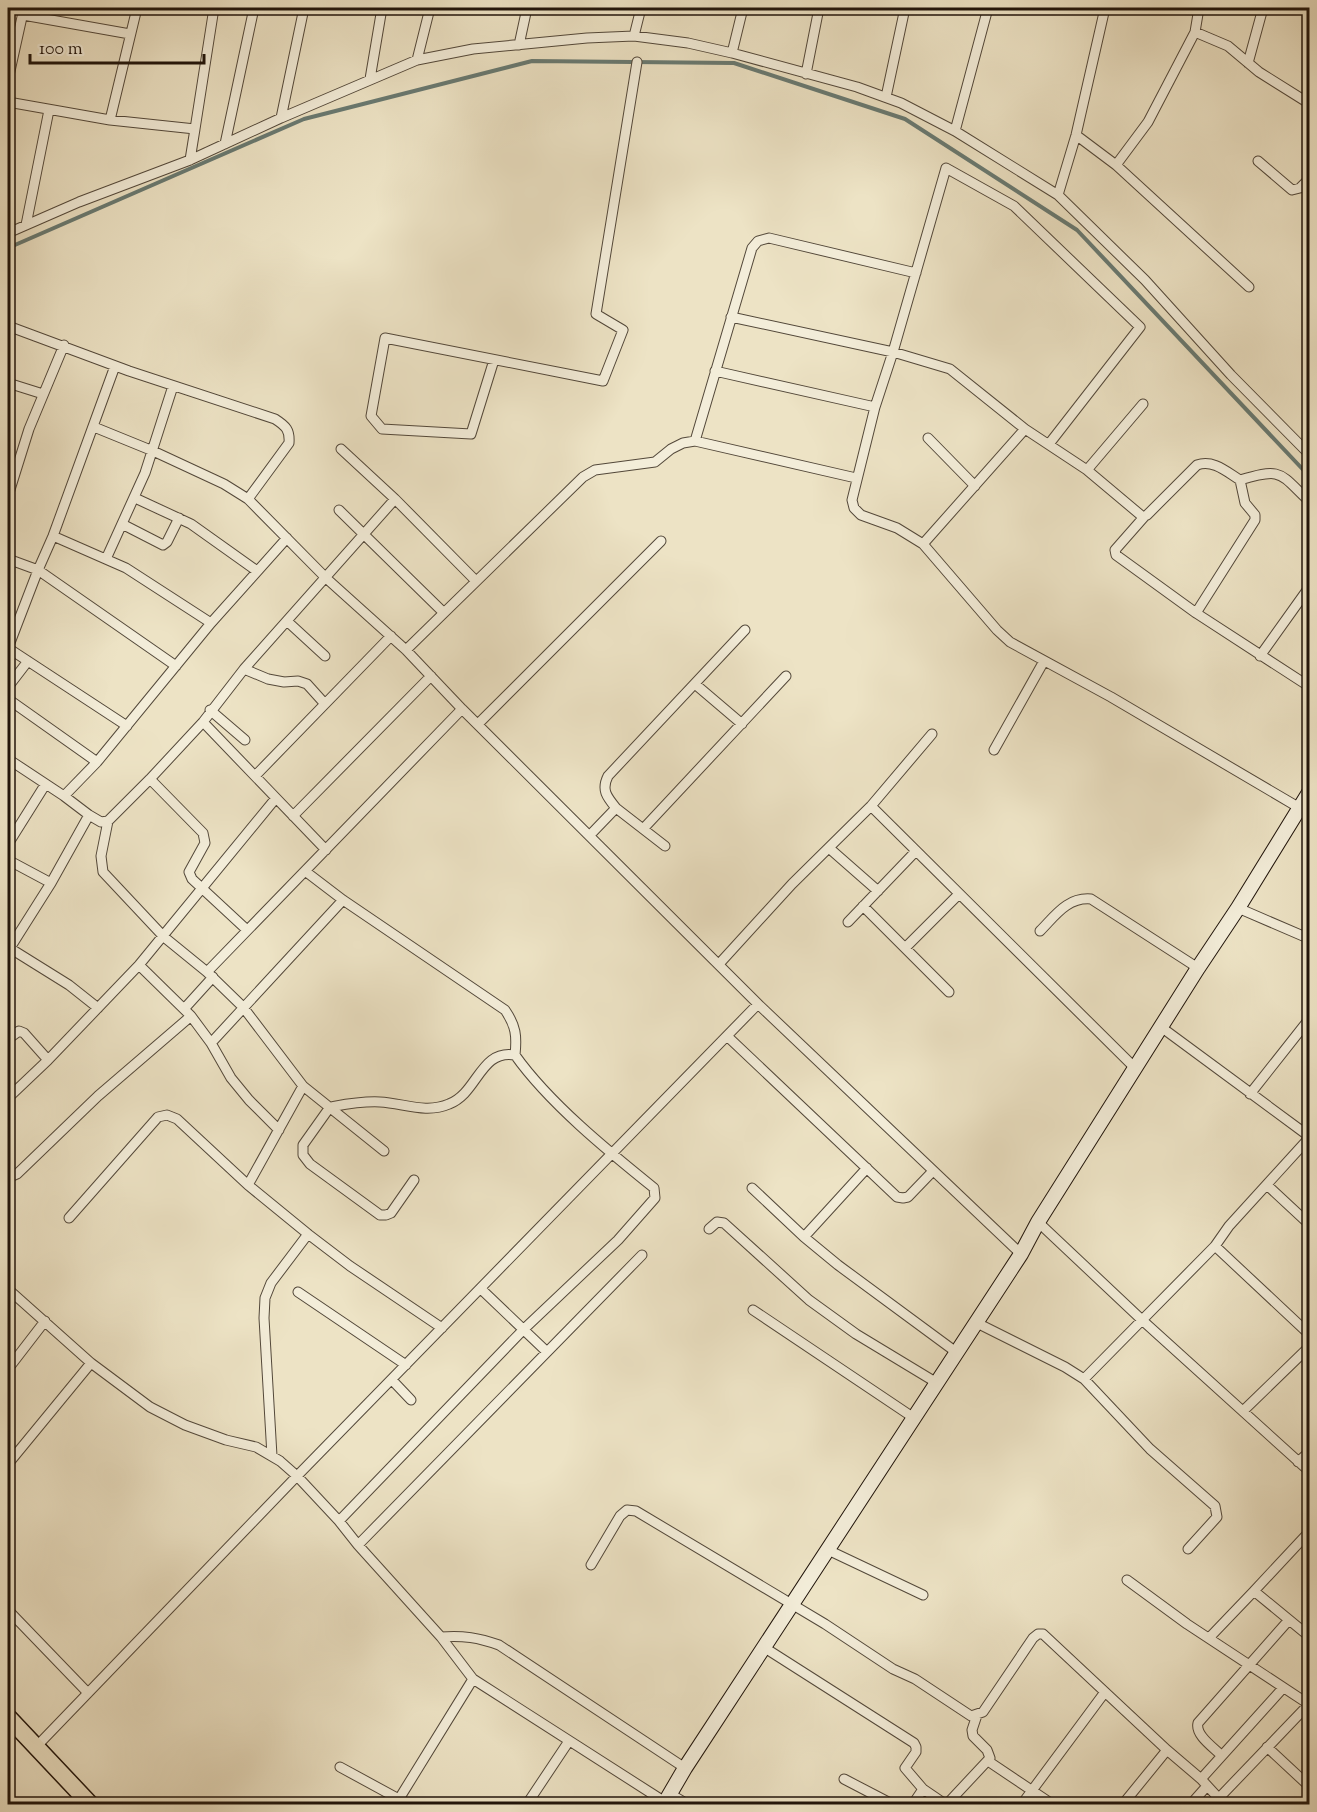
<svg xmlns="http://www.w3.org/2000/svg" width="1317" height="1812" font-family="'Sorts Mill Goudy',serif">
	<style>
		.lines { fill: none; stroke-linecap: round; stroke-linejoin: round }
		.stream { stroke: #697a72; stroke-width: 4 }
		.street-casing { stroke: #53483a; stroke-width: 11 }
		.secondary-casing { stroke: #20140b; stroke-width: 16 }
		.highway-casing { stroke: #20140b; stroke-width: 19 }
		.street { stroke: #f3edd9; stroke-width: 9 }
		.secondary { stroke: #f3edd9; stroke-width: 14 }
		.highway { stroke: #ede3c5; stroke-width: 16 }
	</style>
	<rect width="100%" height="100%" fill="#ede3c5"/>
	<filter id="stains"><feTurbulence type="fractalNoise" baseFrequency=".00333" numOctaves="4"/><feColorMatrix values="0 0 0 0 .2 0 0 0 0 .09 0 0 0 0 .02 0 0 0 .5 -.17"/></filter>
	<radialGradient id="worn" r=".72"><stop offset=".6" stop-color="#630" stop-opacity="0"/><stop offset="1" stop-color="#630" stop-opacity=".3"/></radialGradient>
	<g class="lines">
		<path class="stream" d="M 8,248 L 304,119 L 532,61 L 734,63 L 905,119 L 1077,230 L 1310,477"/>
		<g class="street-casing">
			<path id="street" d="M 23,15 L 130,34
				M 1195,32 L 1228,46 L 1259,72 L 1310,104
				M 634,36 L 641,8
				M 519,45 L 527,8
				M 732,53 L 743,8
				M 417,60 L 430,8
				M 1248,63 L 1263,8
				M 806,74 L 819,8
				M 370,79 L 382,8
				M 8,80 L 24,8
				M 886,97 L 905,8
				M 8,102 L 110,120 L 195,129 L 190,160
				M 281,118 L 304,8
				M 110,120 L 137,8
				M 195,129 L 214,8
				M 955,131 L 988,8
				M 1076,135 L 1116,165 L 1249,287
				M 225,144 L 254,8
				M 1258,161 L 1292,190 L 1300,188 L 1310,178
				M 1116,165 L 1148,122 L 1195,32 L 1199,8
				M 1058,195 L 1076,135 L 1105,8
				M 26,225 L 49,110
				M 8,233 L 79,202 L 190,160 L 281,118 L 417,60 L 473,49 L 587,38 L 634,36 L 688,43 L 732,53 L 857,87 L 901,103 L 955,131 L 1058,195 L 1145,280 L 1231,375 L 1310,455
				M 731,317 L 893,352 L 950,369 L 1025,429
				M 8,326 L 129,371 L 275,419 C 286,426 290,430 289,443 L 248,499
				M 494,360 L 471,434 L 382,429 L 371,416 L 385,338 L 603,381 L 623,330 L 596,314 L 637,62
				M 715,371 L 875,407
				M 8,383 L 43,394
				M 94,427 L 153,451 L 224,484 L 248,499 L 326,578 L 406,650 L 462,709 L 758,1004 L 1021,1254
				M 928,438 L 975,486
				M 1049,444 L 1140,327 L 1014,206 L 946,168 L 893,352 L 875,407 L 852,500 L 854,508 L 861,515 L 897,528 L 923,544 L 997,630 L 1010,642 L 1111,697 L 1298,807
				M 341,449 L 395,499 L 476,581
				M 1087,470 L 1143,404
				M 856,478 L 695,441 L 752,248 L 758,241 L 769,238 L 916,273
				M 8,496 L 29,429 L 64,345
				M 135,498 L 191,524 L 257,571
				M 339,510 L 443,612
				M 1144,517 L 1115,550 L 1116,555 L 1196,613 L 1310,687
				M 122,524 L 163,545 L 167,542 L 179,518
				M 53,536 L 126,568 L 211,623
				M 923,544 L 1025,429 L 1087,470 L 1143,517 L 1147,515 L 1197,465 C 1213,459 1227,472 1240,480 C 1283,467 1279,473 1310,502
				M 8,559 L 38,570 L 176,666
				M 106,559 L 145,473 L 173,386
				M 1196,613 L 1255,520 L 1255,515 L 1245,503 L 1240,480
				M 288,622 L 325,656
				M 8,648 L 38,570 L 53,536 L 115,366
				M 8,648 L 127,726
				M 406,650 L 583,477 L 595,470 L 655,462 L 671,449 L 683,443 L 695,441
				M 1260,656 L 1310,586
				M 244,669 L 268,679 L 284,682 L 298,681 L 307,684 L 325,704
				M 695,684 L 742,724
				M 8,687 L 28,661
				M 8,699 L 97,762
				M 210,710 L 245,740
				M 203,722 L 326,850
				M 478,724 L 661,541
				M 994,750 L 1044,661
				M 8,759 L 64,796 L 89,815 L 101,822 L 108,821 L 101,856 L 103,872 L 164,937 L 207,972 L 243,1007 L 303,1086 L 384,1151
				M 255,776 L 391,636
				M 150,779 L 203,833 L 205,843 L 189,872 L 192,879 L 247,930
				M 64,796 L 97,762 L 211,623 L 287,538
				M 871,806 L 1135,1068
				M 616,808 L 665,846
				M 293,816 L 431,676
				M 108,821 L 150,779 L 203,722 L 244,669 L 395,499
				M 643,829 L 786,676
				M 590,835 L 616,808 C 607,797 601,790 608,776 L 745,630
				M 8,844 L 45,785
				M 829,848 L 878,891
				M 8,860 L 51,883
				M 305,871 L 343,900 L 505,1010 C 516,1026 517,1036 515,1055
				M 863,906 L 949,992
				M 1238,908 L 1310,939
				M 848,922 L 916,851
				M 1040,931 C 1055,916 1067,897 1091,899 L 1198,968
				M 8,947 L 69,985 L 98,1008
				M 905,948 L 959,894
				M 8,951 L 51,883 L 89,815
				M 719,964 L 792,884 L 871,806 L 932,734
				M 139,965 L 191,1016
				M 207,972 L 462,709
				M 184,1009 L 213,977
				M 1161,1027 L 1310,1137
				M 727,1036 L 897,1197 L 903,1198 L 908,1197 L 933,1171
				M 8,1039 L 19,1031 L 24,1033 L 48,1060
				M 211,1043 L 231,1078 L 249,1100 L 279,1130
				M 1250,1094 L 1310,1018
				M 8,1098 L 48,1060 L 139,965 L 276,798
				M 8,1178 L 17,1174 L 98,1096 L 191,1016 L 211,1043 L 343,900
				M 248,1185 L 303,1086
				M 1267,1185 L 1310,1225
				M 752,1188 L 804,1237 L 838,1265 L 956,1352
				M 69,1218 L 158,1117 L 167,1115 L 177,1119 L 248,1185 L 308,1234 L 350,1266 L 442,1328
				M 1038,1222 L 1142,1320 L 1310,1472
				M 709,1229 L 717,1222 L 724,1223 L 809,1300 L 856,1334 L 937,1383
				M 804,1237 L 867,1168
				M 1215,1246 L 1229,1226 L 1310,1137
				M 8,1289 L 91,1363 L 150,1407 L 185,1425 L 226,1440 L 256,1447 L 280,1461 L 297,1476 L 339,1521 L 358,1545 L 441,1637 L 473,1679
				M 481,1289 L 547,1352
				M 298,1292 L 406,1365
				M 753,1310 L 914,1418
				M 975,1322 L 1065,1367 L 1084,1379 L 1150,1449 L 1215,1506 L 1217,1517 L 1188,1549
				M 8,1369 L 45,1321
				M 1084,1379 L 1215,1246 L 1310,1335
				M 392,1380 L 411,1400
				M 1243,1411 L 1310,1346
				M 272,1456 L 264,1318 L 265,1298 L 271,1283 L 308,1234
				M 1298,1462 L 1310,1451
				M 8,1464 L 91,1363
				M 339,1521 L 524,1329 L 618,1240 L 655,1198 L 654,1188 C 608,1151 549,1103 515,1055 C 480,1049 478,1093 449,1104 C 426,1114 403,1103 380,1102 C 362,1101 347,1104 330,1107 L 303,1145 L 303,1155 L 310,1164 L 380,1215 L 386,1215 L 391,1213 L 414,1180
				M 1310,1531 L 1254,1591 L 1310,1637
				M 358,1545 L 642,1255
				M 828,1550 L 923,1595
				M 591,1565 L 620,1516 L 627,1510 L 636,1511 L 825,1624 L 893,1669 L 915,1679 L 971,1716 L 983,1712 L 1033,1638 L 1038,1634 L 1043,1634 L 1167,1750 L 1201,1779 L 1224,1804
				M 1127,1580 L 1187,1624 L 1310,1705
				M 8,1610 L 88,1693
				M 441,1637 C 463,1635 479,1638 499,1645 L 685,1768
				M 1209,1638 L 1254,1591
				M 765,1648 L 914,1743 L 916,1747 L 916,1752 L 905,1768 L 923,1789
				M 36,1747 L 297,1476 L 758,1004
				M 1267,1747 L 1310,1787
				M 1221,1755 C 1213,1747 1195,1735 1198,1723 L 1288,1621
				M 988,1761 L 1052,1804
				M 340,1767 L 408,1804
				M 844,1779 L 892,1804
				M 1201,1779 L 1283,1688
				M 670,1794 L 687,1804
				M 399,1799 L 473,1679 L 665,1802
				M 1218,1799 L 1310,1703
				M 527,1804 L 569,1741
				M 913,1804 L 923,1789 L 945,1804
				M 947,1804 L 990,1758 L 987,1750 L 973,1736 L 972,1730 L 977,1715
				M 1022,1804 L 1105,1692
				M 1123,1804 L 1167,1750
				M 1191,1804 L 1207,1786"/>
		</g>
		<g class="secondary-casing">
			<path id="secondary" d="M 664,1804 L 685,1768 L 1021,1254 L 1038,1222 L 1198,968 L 1238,908 L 1310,791"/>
		</g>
		<g class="highway-casing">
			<path id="highway" d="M 8,1717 L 90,1804"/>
		</g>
		<use href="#street" class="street"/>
		<use href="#secondary" class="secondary"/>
		<use href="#highway" class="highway"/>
	</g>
	<rect width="1317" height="1812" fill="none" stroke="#ede3c5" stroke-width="30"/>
	<rect x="9" y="9" width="1299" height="1794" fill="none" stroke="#20140b" stroke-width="3"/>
	<rect x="15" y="15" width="1287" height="1782" fill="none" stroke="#20140b" stroke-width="1.5"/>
	<path d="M30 54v9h174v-9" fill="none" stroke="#20140b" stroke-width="3"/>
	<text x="39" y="54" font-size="18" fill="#20140b" stroke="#f3edd9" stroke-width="4.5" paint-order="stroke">100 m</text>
	<rect width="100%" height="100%" filter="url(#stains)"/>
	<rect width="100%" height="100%" fill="url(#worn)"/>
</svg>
